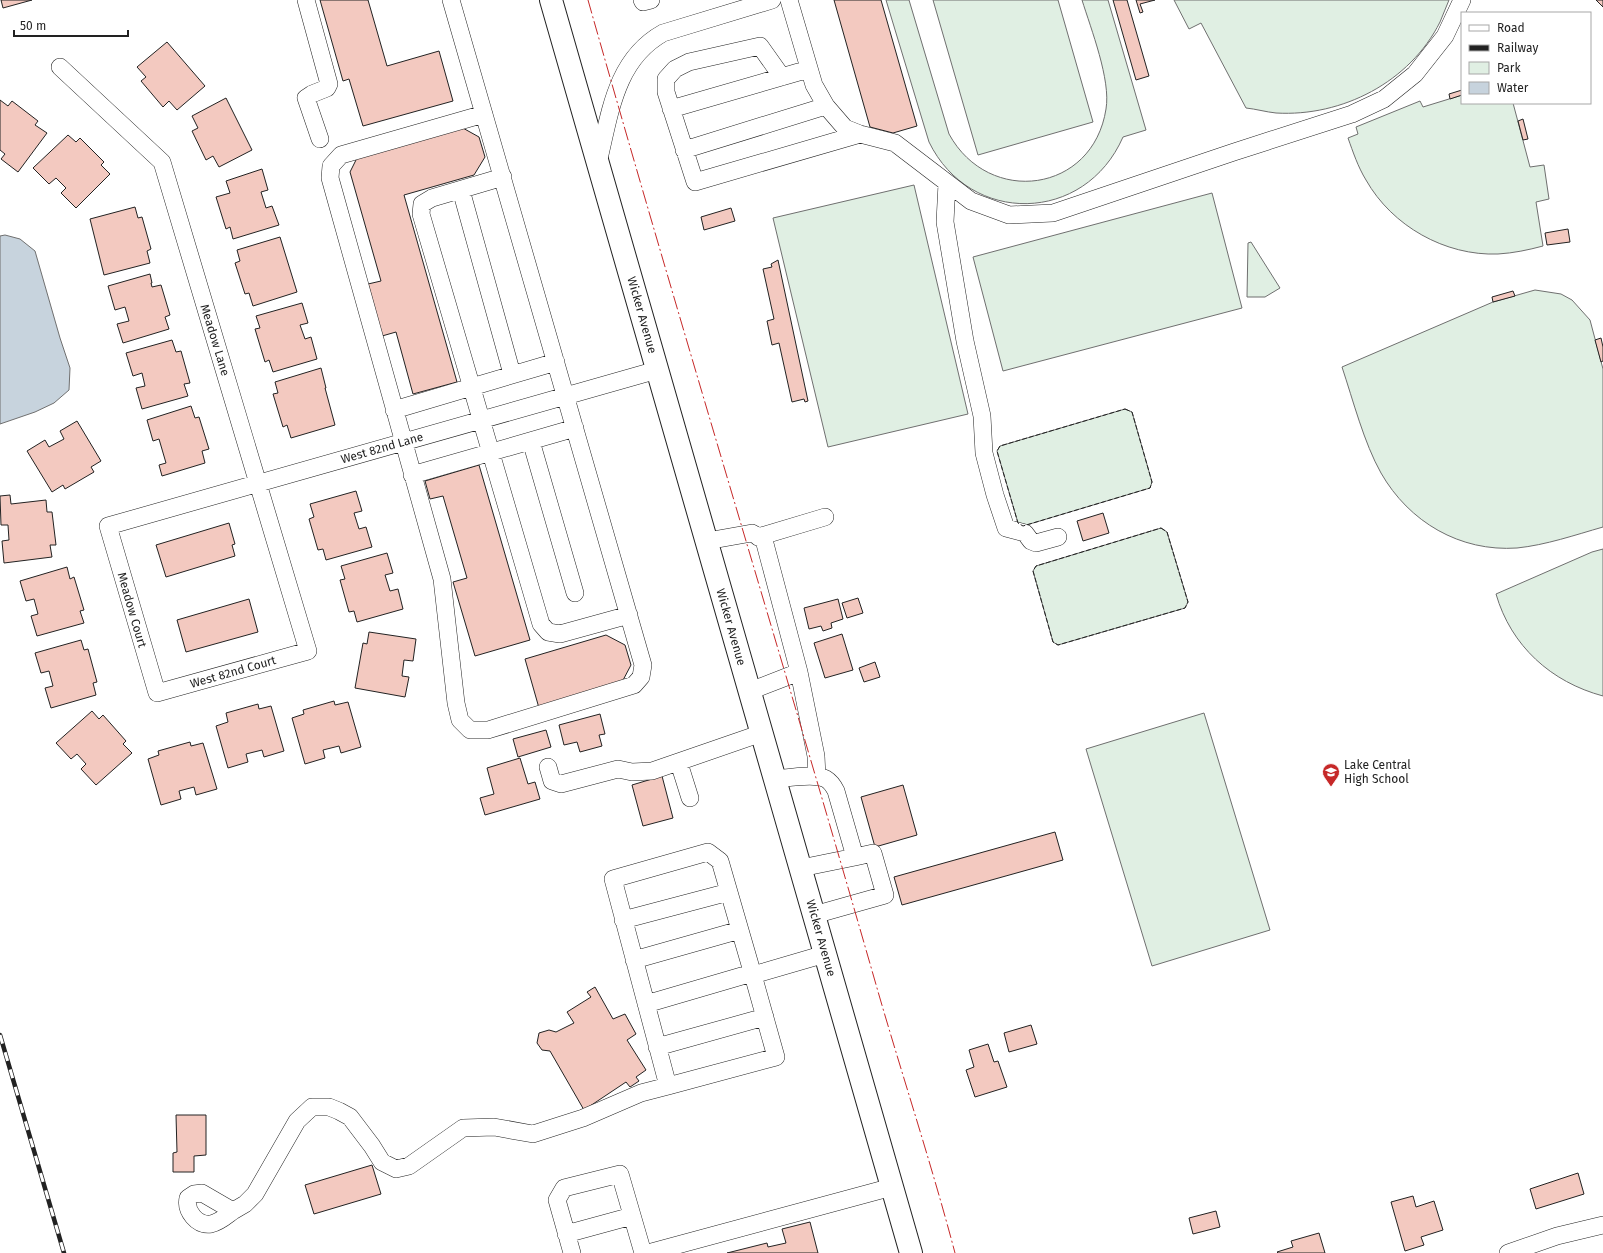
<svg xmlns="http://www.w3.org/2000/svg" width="1603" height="1253" font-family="'Fira Sans',sans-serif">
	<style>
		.green { fill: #e0efe3; stroke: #6f6f6f }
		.water { fill: #c7d3dd; stroke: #6f6f6f }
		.building { fill: #f3c9c0; stroke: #222 }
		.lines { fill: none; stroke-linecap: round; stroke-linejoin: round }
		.minor-casing { stroke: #222; stroke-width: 18 }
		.highway-casing { stroke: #222; stroke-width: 24 }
		.minor { stroke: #fff; stroke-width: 17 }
		.highway { stroke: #fff; stroke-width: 22 }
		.rail-casing { stroke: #222; stroke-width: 4.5 }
		.rail { stroke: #fff; stroke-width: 3; stroke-dasharray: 9; stroke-linecap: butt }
		.fence { stroke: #222; stroke-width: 1; stroke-dasharray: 5 2; stroke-linecap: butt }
		.power { stroke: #c62828; stroke-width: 1; stroke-dasharray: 14 3 2 3; stroke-linecap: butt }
		.labels { text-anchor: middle; stroke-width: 3; stroke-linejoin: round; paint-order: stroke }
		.street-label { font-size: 12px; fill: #222; stroke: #fff }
		.poi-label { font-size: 12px; fill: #222; stroke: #fff; text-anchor: start }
	</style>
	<rect width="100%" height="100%" fill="#fff"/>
	<path class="green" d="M 886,0 L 909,0 L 949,134 C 989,207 1093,193 1106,109 C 1111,80 1091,29 1082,0 L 1108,0 L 1146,130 L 1123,137 C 1085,224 970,226 929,142 Z
		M 933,0 L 1058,0 L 1093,122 L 978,155 Z
		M 1174,0 L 1449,0 C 1446,7 1443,15 1440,22 C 1410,82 1342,117 1276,113 C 1266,112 1256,109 1246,108 L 1201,23 L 1189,29 Z
		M 1462,95 L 1462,103 L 1513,103 L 1530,167 L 1544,165 L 1549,199 L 1536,202 L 1543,246 C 1528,250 1514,253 1498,254 C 1445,256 1392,226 1366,180 C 1358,167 1353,152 1348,138 L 1358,134 L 1356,127 L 1420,101 L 1423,107 Z
		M 914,185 L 968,414 L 828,447 L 773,218 Z
		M 1212,193 L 1242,308 L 1003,371 L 973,257 Z
		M 1251,242 L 1280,288 L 1265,297 L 1247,297 L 1248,243 Z
		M 1535,290 L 1561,294 L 1572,300 L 1590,320 L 1603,369 L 1603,527 C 1575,535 1546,545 1517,548 C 1460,552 1409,522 1381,473 C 1364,443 1353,400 1342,367 L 1493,302 Z
		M 1125,409 L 1132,412 L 1152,482 L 1150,488 L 1023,526 L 1018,523 L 997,451 L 1000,446 Z
		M 1161,528 L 1167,532 L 1188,602 L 1185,608 L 1058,645 L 1053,642 L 1033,571 L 1036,566 Z
		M 1603,549 L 1603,696 C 1551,682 1511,646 1496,594 L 1592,552 Z
		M 1204,713 L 1270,930 L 1152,966 L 1086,749 Z"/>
	<path class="water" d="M 5,235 L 20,239 L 35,251 L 60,338 L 70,368 L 69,390 L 54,403 L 35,412 L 0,424 L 0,236 Z"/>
	<path class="building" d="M 1,0 L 32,0 L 3,8 Z
		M 320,0 L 368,0 L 387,66 L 439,51 L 453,101 L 363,126 L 349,79 L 343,81 Z
		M 834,0 L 881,0 L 917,126 L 893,133 L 870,127 Z
		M 1113,0 L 1127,0 L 1149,76 L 1136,80 Z
		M 1136,0 L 1155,0 L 1140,4 L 1143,12 L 1140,13 Z
		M 1596,0 L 1603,0 L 1603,7 Z
		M 167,42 L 205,86 L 177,110 L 169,101 L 163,107 L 141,81 L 146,77 L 137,67 Z
		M 1462,90 L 1462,95 L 1450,99 L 1449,94 Z
		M 226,98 L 252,150 L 219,167 L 213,156 L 206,160 L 192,131 L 198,128 L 192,116 Z
		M 0,100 L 8,106 L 12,101 L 38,121 L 35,125 L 47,133 L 18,172 L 1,159 L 5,154 L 0,150 Z
		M 1523,119 L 1528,139 L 1523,140 L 1518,121 Z
		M 461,127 L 479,137 L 485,157 L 474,175 L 404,195 L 457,382 L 413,394 L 396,332 L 382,336 L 368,284 L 381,281 L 350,172 L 358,156 Z
		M 68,135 L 76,142 L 80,138 L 104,162 L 101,165 L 110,174 L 76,208 L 61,193 L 66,188 L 56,178 L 49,184 L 33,168 Z
		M 262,169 L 268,190 L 261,192 L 266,208 L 272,206 L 279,225 L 233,239 L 230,227 L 226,229 L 216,197 L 230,193 L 226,181 Z
		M 135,207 L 138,218 L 142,217 L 151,249 L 147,251 L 150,263 L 104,275 L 90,219 Z
		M 731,208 L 735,221 L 704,230 L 701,217 Z
		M 1568,229 L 1570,242 L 1547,245 L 1545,233 Z
		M 280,237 L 297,292 L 253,306 L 249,293 L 245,294 L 235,263 L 240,261 L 237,250 Z
		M 778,260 L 808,401 L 805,402 L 804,399 L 792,402 L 779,343 L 772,345 L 767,321 L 774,319 L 763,269 L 772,267 L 771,264 Z
		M 150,274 L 152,283 L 151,283 L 152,287 L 161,285 L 170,315 L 165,317 L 169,329 L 123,343 L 117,324 L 129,321 L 125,307 L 115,310 L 108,286 Z
		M 1513,291 L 1515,296 L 1493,302 L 1492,297 Z
		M 302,303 L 308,323 L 300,325 L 305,339 L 311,337 L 317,359 L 273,372 L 269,360 L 265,362 L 255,329 L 260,328 L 256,316 Z
		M 1601,338 L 1603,347 L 1603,361 L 1601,362 L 1595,340 Z
		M 172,340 L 176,352 L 181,351 L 190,383 L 184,384 L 188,396 L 142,409 L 136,388 L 145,386 L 142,373 L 133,376 L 126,353 Z
		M 321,368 L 326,388 L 325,388 L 335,425 L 291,438 L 287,425 L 283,427 L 273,394 L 278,393 L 275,382 Z
		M 191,406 L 195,418 L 199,417 L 209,449 L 202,451 L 205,463 L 162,476 L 159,465 L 166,463 L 159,439 L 153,441 L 147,420 Z
		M 77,421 L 101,461 L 91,467 L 94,472 L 65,489 L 63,485 L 52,492 L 27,451 L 45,440 L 49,447 L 64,439 L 60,431 Z
		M 479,465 L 530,640 L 475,656 L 453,582 L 467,578 L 443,496 L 430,499 L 425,481 Z
		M 356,491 L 362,511 L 354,513 L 359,529 L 366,527 L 372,547 L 326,560 L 323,549 L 318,550 L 309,519 L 314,517 L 310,504 Z
		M 10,495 L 11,504 L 46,500 L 47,512 L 52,512 L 56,545 L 50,545 L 52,557 L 4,563 L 2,541 L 9,540 L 8,525 L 1,525 L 0,496 Z
		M 1103,513 L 1109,533 L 1083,541 L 1077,521 Z
		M 229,523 L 235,544 L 232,545 L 235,556 L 166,577 L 156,545 Z
		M 387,553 L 393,573 L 385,575 L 390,591 L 398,589 L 403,609 L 357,622 L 354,611 L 349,612 L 340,580 L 345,579 L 341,566 Z
		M 67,567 L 70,579 L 74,577 L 84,610 L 80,611 L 84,623 L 37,636 L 31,616 L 38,614 L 34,599 L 26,601 L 20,581 Z
		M 858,598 L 863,613 L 847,618 L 842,603 Z
		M 249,599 L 258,632 L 186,652 L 177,620 Z
		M 838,599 L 843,619 L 831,623 L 832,628 L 823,631 L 821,626 L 809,629 L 804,608 Z
		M 369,632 L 416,639 L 413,661 L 404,660 L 402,676 L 409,677 L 405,697 L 355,688 L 363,643 L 367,644 Z
		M 842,634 L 853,670 L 825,678 L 814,643 Z
		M 606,635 L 625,645 L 631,665 L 621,684 L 539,708 L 525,659 Z
		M 81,640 L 84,650 L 88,649 L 97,682 L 93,683 L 96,695 L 51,708 L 45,688 L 53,686 L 49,671 L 41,673 L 35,653 Z
		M 875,662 L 880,677 L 864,682 L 859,668 Z
		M 334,701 L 335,705 L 348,702 L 361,747 L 341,753 L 339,746 L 323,750 L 325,758 L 305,764 L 292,718 L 304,714 L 303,710 Z
		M 258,704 L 259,709 L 271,706 L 284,751 L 264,757 L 262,750 L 246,754 L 248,762 L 228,768 L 216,726 L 228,722 L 226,713 Z
		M 92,711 L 99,719 L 103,715 L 126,741 L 123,744 L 132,753 L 96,785 L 81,769 L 86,764 L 77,754 L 71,759 L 56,743 Z
		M 600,714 L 605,734 L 599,735 L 602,746 L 580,752 L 577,742 L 564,745 L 559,725 Z
		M 546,730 L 551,747 L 518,757 L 513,739 Z
		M 190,742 L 191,746 L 203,743 L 217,789 L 196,795 L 194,787 L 179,791 L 181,799 L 161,805 L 148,759 L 159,755 L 158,751 Z
		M 520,758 L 528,784 L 535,782 L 540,799 L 485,815 L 480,798 L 494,794 L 487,768 Z
		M 662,776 L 673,818 L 643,826 L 632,785 Z
		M 903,785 L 917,835 L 875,847 L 861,797 Z
		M 1055,832 L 1063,860 L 902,905 L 894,877 Z
		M 595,987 L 613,1019 L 625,1014 L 636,1034 L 627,1040 L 646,1070 L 636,1077 L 639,1081 L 630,1087 L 626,1082 L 584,1110 L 550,1051 L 542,1050 L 537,1043 L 539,1033 L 549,1030 L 556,1032 L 574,1023 L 567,1012 L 591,997 L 587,992 Z
		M 1031,1025 L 1037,1044 L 1009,1052 L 1004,1033 Z
		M 988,1044 L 994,1062 L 998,1061 L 1007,1087 L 975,1097 L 966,1070 L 974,1067 L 969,1050 Z
		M 176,1115 L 206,1115 L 206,1155 L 194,1156 L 194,1172 L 173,1172 L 173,1153 L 177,1152 Z
		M 372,1165 L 381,1194 L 314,1214 L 305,1185 Z
		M 1578,1173 L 1584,1194 L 1536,1209 L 1530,1189 Z
		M 1413,1196 L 1416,1207 L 1434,1201 L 1443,1230 L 1421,1237 L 1424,1245 L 1405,1251 L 1391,1202 Z
		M 1216,1211 L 1220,1227 L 1193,1234 L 1189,1218 Z
		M 810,1222 L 818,1253 L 727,1253 L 767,1243 L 768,1247 L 786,1243 L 782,1229 Z
		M 1319,1233 L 1325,1253 L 1278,1253 L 1277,1252 L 1293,1247 L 1291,1241 Z"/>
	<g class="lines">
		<g class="minor-casing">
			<path id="minor" d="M 306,0 L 329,84 L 327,88 L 312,94 L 306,98 L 320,139
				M 451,0 L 643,665 L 641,677 L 634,685 L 488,730 L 470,730 L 460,720 L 456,703 L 442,579 L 330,178 L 331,166 L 341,155 L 484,114
				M 642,0 L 643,2 L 651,0
				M 789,0 L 814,85 L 826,106 L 845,128 L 860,134 L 895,143 L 971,201 L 1009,215 L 1053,213 L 1234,152 L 1352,114 L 1384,99 L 1415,74 L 1445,36 L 1462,0
				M 60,67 L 162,162 L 308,651 L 157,693 L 108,526 L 657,370
				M 782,77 L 760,46 L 689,62 L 675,69 L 666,79 L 666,92 L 695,182 L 860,134
				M 671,109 L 809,69
				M 684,150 L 826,106
				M 598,163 C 610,114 615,60 663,33 L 772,0
				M 503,177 L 432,198 L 422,204 L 421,214 L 541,624 L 548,632 L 560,634 L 629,615
				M 947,183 L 945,222 L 965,341 L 982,416 L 984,453 L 995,495 L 1006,528 L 1025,533 L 1031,541 L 1036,543 L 1058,537
				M 461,190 L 512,374
				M 394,410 L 556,362
				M 531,441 L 575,593
				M 412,475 L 575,428
				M 758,537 L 825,517
				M 707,541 L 752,533 L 764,540 L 799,672 L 816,756 L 817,777
				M 750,691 L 799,672
				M 679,763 L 690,798
				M 548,767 L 552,781 L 561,784 L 618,769 L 632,772 L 652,771 L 762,733
				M 775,779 C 788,778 815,773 826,779 C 831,782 834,787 836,791 L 855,857 L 801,868
				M 814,915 L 885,895 L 873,853 L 855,857
				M 623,920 L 729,892
				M 634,960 L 740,930
				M 753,975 L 720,861 L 708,852 L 613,879 L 668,1086 L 776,1057 L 753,975 L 825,954
				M 646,1004 L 752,973
				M 657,1047 L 765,1017
				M 233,1211 C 226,1216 220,1222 211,1224 C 197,1226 185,1211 188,1198 L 194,1194 L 202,1193 L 233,1211 L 245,1204 L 255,1194 L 297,1121 L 312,1107 L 329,1107 L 339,1111 L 350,1117 L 372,1146 L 382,1162 L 396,1169 L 409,1166 L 463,1128 L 494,1127 L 533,1134 L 583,1118 L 641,1093 L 668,1086
				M 566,1234 L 632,1216
				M 572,1253 L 557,1200 L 564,1188 L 620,1174 L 643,1253
				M 648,1253 L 892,1187
				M 1508,1253 L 1557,1236 L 1603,1225"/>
		</g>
		<g class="highway-casing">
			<path id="highway" d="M 551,0 L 911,1253"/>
		</g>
		<use href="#minor" class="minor"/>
		<use href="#highway" class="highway"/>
		<g class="rail-casing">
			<path id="rail" d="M 0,1035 L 64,1253"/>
		</g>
		<use href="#rail" class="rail"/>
		<path class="fence" d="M 1125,409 L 1132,412 L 1152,482 L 1150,488 L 1023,526 L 1018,523 L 997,451 L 1000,446 Z
			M 1161,528 L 1167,532 L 1188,602 L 1185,608 L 1058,645 L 1053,642 L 1033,571 L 1036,566 Z"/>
		<path class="power" d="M 588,0 C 682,332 784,663 879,995 C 904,1081 932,1166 955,1253"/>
	</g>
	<defs>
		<g id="school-pin" transform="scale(0.9)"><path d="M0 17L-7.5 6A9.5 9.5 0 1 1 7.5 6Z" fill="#c62828" stroke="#fff"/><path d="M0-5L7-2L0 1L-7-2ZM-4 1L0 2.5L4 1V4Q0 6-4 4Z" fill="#fff"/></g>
	</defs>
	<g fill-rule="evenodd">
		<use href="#school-pin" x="1331" y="772"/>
	</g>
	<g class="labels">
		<g class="street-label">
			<text transform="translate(642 315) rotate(74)" y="4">Wicker Avenue</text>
			<text transform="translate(215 340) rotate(73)" y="4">Meadow Lane</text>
			<text transform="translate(382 448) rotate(-16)" y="4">West 82nd Lane</text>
			<text transform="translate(132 610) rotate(74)" y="4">Meadow Court</text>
			<text transform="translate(731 627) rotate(74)" y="4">Wicker Avenue</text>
			<text transform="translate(233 672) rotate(-16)" y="4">West 82nd Court</text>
			<text transform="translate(821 938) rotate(74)" y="4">Wicker Avenue</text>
		</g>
		<g class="poi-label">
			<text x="1344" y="769">Lake Central<tspan x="1344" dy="14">High School</tspan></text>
		</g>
	</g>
	<rect x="1461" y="12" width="130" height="92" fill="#ffffff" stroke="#a7a7a7"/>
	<rect x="1469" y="25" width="20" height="6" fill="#ffffff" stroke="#a7a7a7"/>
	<text x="1497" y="32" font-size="12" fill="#222222">Road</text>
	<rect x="1469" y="45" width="20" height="6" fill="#222222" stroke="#a7a7a7"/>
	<text x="1497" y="52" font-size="12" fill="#222222">Railway</text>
	<rect x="1469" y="62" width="20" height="12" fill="#e0efe3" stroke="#a7a7a7"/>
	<text x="1497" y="72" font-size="12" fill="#222222">Park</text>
	<rect x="1469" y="82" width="20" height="12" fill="#c7d3dd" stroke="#a7a7a7"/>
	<text x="1497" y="92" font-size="12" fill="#222222">Water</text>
	<path d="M14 30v6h114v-6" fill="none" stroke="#222222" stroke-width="2"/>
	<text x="20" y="30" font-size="12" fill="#222222" stroke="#ffffff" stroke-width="3" paint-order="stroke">50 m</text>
</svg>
